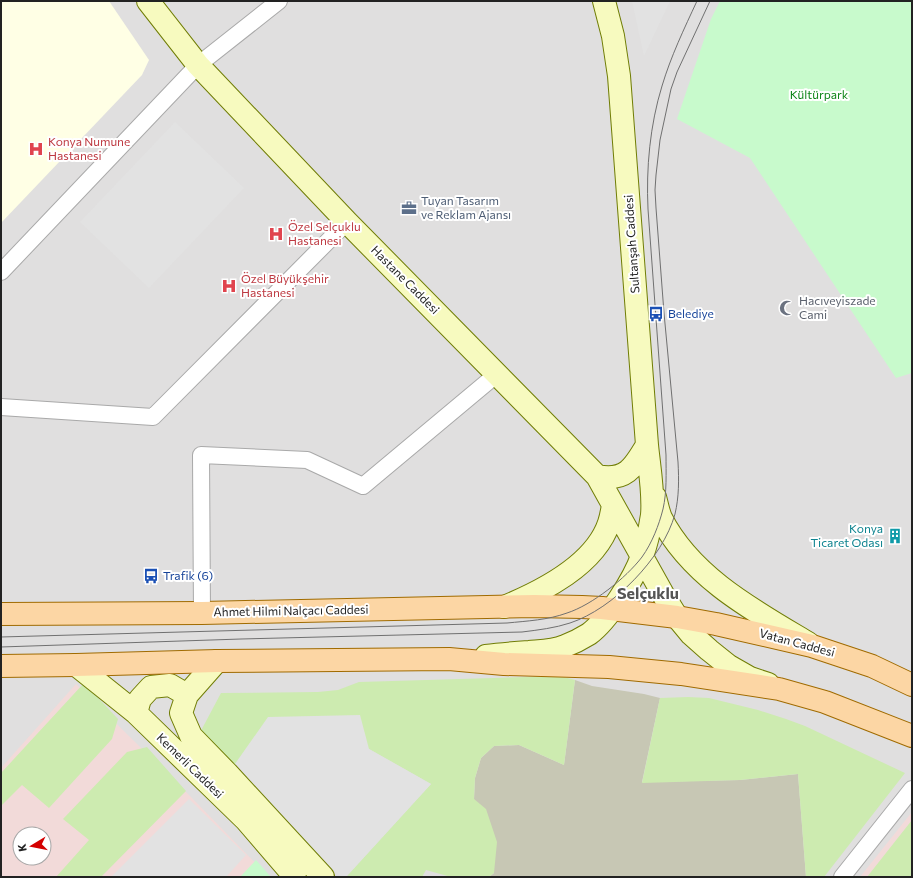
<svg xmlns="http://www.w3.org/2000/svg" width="913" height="878" font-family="Commissioner,sans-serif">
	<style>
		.residential { fill: #e0dfdf; fill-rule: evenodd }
		.commercial { fill: #f2dad9; fill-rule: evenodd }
		.education { fill: #ffffe5 }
		.construction { fill: #c7c7b4 }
		.grass { fill: #cdebb0 }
		.park { fill: #c8facc }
		.parking { fill: #e2e2e2 }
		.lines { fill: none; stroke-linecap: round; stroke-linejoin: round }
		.street-casing { stroke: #a9a9a9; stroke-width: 18 }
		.secondary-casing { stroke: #707d05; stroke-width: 24 }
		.primary-casing { stroke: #a06b00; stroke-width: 24 }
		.street { stroke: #fff; stroke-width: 16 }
		.secondary { stroke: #f7fabf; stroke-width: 22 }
		.primary { stroke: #fcd6a4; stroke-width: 22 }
		.tram { stroke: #707070; stroke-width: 1 }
		.labels { text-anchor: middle; stroke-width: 4; stroke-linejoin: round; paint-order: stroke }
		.park-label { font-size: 12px; fill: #0c8416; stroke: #fff }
		.health-label { font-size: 12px; fill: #be3a42; stroke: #fff; text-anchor: start }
		.service-label { font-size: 12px; fill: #4e5e75; stroke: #fff; text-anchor: start }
		.street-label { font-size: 12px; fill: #222; stroke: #fff }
		.worship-label { font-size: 12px; fill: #5b616d; stroke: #fff; text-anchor: start }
		.transit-label { font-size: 12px; fill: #164399; stroke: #fff; text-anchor: start }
		.culture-label { font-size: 12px; fill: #0d838f; stroke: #fff; text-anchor: end }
		.district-label { font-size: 16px; font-weight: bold; fill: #555; stroke: #fff }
	</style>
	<rect width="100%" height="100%" fill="#f2efe9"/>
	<path class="residential" d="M 1,1 L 912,1 L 912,877 L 1,877 ZM 20,834 L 44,834 L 44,858 L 20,858 Z"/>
	<path class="commercial" d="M 76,684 L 190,796 L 269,877 L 1,877 L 1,768 ZM 20,834 L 44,834 L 44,858 L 20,858 Z
		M 912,812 L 912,877 L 860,877 Z"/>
	<path class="education" d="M 1,1 L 109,1 L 149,60 L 142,75 L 1,223 Z"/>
	<path class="construction" d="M 575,680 L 592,686 L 644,694 L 660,698 L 642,782 L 740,780 L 798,774 L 806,877 L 489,877 L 494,873 L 474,799 L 475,778 L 481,758 L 494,746 L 519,745 L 564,765 Z"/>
	<path class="grass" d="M 560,676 L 575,680 L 564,765 L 519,745 L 494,746 L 481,758 L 475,778 L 474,799 L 486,809 L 497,842 L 494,873 L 489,877 L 451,877 L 426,870 L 422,877 L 346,877 L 431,784 L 369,749 L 230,771 L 196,740 L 221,693 L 318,692 L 338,690 L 359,682 Z
		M 84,683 L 118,719 L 112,739 L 49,808 L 22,785 L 1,806 L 1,773 Z
		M 688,697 L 709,698 L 758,710 L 786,719 L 805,726 L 905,773 L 824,877 L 806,877 L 798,774 L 740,780 L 642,783 L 660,698 Z
		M 147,747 L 186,791 L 101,877 L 56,877 L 89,840 L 63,819 L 127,752 Z
		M 912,820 L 912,877 L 867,877 Z"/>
	<path class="park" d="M 720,1 L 912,1 L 912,373 L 896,378 L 750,158 L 677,119 L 711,19 Z
		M 256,860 L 271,877 L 240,877 Z"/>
	<path class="parking" d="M 632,1 L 670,1 L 644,56 Z
		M 175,122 L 244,188 L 149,288 L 80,222 Z
		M 360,715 L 369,749 L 431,784 L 346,877 L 341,877 L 230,771 L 268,717 Z
		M 189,799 L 246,855 L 226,877 L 111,877 Z"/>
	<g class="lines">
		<g class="street-casing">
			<path id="street" d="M 1,272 L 198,65 L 279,1
				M 1,407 L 153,417 L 347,222
				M 202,613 L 201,455 L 307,460 L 363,486 L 497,374
				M 842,877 L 912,789"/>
		</g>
		<g class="secondary-casing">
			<path id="secondary" d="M 148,1 L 198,65 L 347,222 L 597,476 L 664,596 L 677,617 L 691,634 L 709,650 L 729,666 L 750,678 L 768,684
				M 597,476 C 626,482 634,467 647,445
				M 655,497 C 657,504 658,511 661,518 C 691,577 754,611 808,643
				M 504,607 C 543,591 595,565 609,523 C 611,517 612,511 613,505
				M 486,656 C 500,654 514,653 529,652 C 540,651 554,651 565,646 C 573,643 581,639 589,634 C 608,620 634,579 642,556 C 647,543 650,528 652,515 C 654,493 649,466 647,445 L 619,76 L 613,36 L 604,1
				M 217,661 L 187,695 L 181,713 L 191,736 L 227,773 L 323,877
				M 76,665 L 136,713 L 246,820 L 295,877
				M 136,713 L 140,699 L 151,687 L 170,685 L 187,695"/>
		</g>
		<g class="primary-casing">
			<path id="primary" d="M 1,614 L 202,613 L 534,606 L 582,607 L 602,608 L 677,617 L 716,624 L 812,646 L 872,666 L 912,685
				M 1,666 L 76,665 L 217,661 L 449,659 L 504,664 L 609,667 L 681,674 L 779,689 L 825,702 L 912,736"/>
		</g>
		<use href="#street" class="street"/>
		<use href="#secondary" class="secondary"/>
		<use href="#primary" class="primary"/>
		<path class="tram" d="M 1,637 L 507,623 C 527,621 548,620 567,613 C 592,605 626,578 642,557 C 652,543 659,525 663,509 C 667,492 666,473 666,455 L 648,209 C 646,168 650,125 662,86 C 671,56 684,29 697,1
			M 1,647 L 241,639 L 522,632 C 538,630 555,628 570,623 C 613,609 663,558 675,514 C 679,497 679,480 678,462 L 664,313 L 656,208 L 655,190 L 656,175 L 660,140 L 671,89 L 677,72 L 710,1"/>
	</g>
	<defs>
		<g id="hospital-bare" transform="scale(1.2)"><path d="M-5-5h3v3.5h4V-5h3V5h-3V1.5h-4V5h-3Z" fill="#e0444e" stroke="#fff" stroke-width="2.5" paint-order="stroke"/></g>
		<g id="office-bare" transform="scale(1.2)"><path d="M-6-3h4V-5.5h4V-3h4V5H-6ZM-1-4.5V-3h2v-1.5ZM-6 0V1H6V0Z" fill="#5c6f8a" stroke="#fff" stroke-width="2.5" paint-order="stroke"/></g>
		<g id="mosque-bare" transform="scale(1.2)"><path d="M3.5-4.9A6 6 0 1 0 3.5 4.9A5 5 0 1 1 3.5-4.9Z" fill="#6b7280" stroke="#fff" stroke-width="2.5" paint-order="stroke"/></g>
		<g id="bus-bare" transform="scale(1.2)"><path d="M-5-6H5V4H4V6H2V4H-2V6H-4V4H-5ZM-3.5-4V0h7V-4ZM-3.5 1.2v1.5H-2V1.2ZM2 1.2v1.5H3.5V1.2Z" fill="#1a4fb4" stroke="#fff" stroke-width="2.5" paint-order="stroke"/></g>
		<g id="building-bare" transform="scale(1.2)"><path d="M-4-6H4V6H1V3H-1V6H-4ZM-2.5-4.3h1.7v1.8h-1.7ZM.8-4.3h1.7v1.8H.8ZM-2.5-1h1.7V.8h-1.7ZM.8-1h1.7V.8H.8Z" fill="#0f9aa8" stroke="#fff" stroke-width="2.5" paint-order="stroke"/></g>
	</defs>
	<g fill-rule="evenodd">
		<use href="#hospital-bare" x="36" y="149"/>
		<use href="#office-bare" x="409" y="208"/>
		<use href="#hospital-bare" x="276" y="234"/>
		<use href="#hospital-bare" x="229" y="286"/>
		<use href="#mosque-bare" x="787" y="308"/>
		<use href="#bus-bare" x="656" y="314"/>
		<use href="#building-bare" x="895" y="536"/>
		<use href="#bus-bare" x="151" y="576"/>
	</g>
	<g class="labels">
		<g class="park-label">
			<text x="819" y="99">Kültürpark</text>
		</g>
		<g class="health-label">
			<text x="48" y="146">Konya Numune<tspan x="48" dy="14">Hastanesi</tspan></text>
			<text x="288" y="231">Özel Selçuklu<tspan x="288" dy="14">Hastanesi</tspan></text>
			<text x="241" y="283">Özel Büyükşehir<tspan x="241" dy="14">Hastanesi</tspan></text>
		</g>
		<g class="service-label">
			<text x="421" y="205">Tuyan Tasarım<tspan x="421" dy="14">ve Reklam Ajansı</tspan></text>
		</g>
		<g class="street-label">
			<text transform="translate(632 244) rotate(-94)" y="4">Sultanşah Caddesi</text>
			<text transform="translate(405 280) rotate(45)" y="4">Hastane Caddesi</text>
			<text transform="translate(291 611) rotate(-1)" y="4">Ahmet Hilmi Nalçacı Caddesi</text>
			<text transform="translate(797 643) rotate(15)" y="4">Vatan Caddesi</text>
			<text transform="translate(190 766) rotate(44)" y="4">Kemerli Caddesi</text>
		</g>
		<g class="worship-label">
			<text x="799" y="305">Hacıveyiszade<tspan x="799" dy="14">Cami</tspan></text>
		</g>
		<g class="transit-label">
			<text x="668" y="318">Belediye</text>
			<text x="163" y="580">Trafik (6)</text>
		</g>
		<g class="culture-label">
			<text x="883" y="533">Konya<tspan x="883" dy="14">Ticaret Odası</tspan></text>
		</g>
		<g class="district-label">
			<text x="648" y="599">Selçuklu</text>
		</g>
	</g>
	<rect width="913" height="878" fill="none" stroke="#222222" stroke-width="4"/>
	<g transform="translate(32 846) rotate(260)"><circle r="19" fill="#ffffff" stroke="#a7a7a7"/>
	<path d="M0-3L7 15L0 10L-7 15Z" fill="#d40000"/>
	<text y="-6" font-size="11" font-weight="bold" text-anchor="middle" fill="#222222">K</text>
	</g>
</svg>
